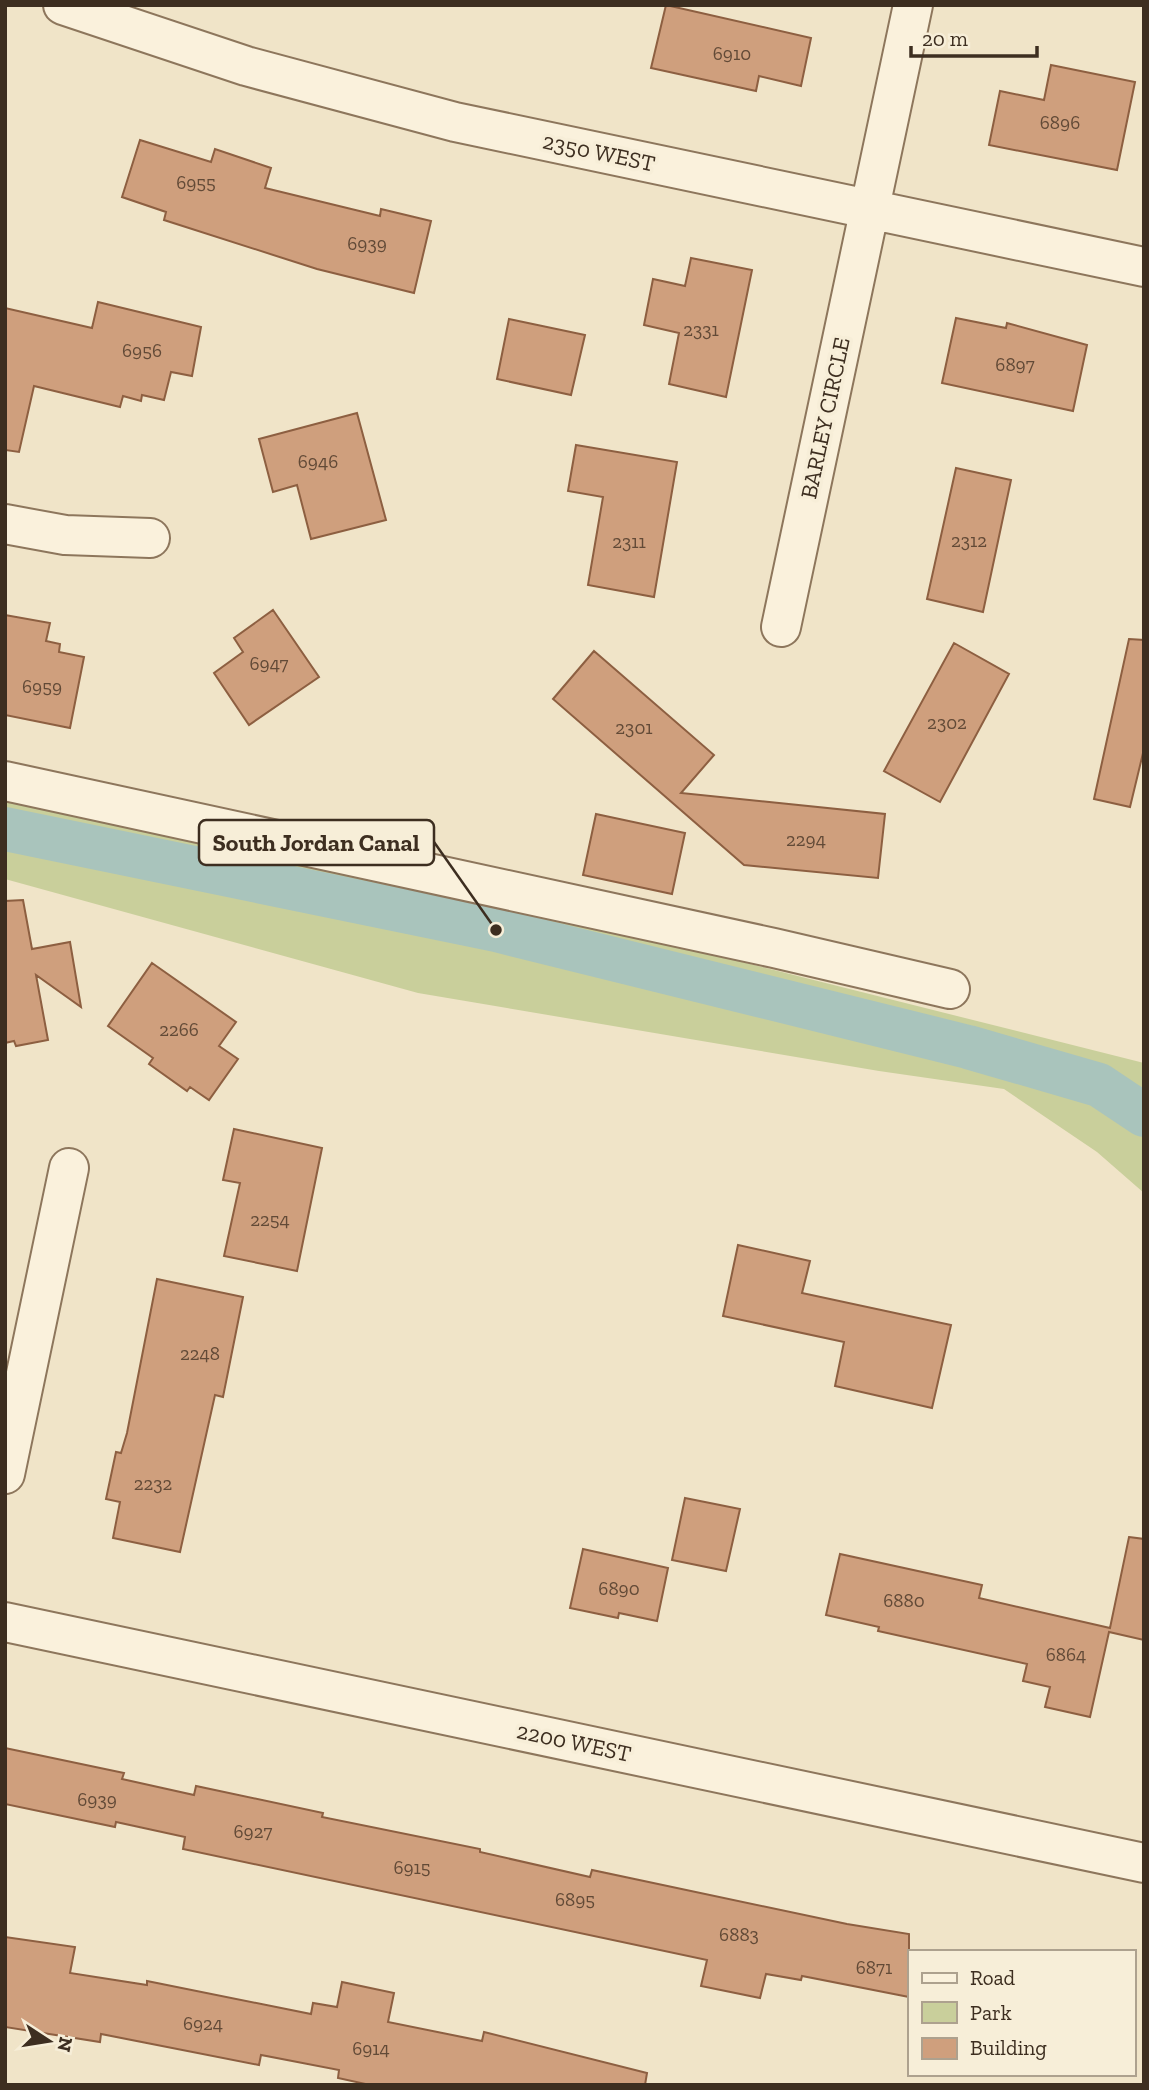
<svg xmlns="http://www.w3.org/2000/svg" width="1149" height="2090" font-family="'Zilla Slab',serif">
	<style>
		.green { fill: #c9cf9b }
		.lines { fill: none; stroke-linecap: round; stroke-linejoin: round }
		.canal { stroke: #a9c4bc; stroke-width: 44 }
		.building { fill: #cf9f7d; stroke: #8d5f41; stroke-width: 2 }
		.minor-casing { stroke: #8d765c; stroke-width: 42 }
		.minor { stroke: #faf1dc; stroke-width: 38 }
		.labels { text-anchor: middle; stroke-width: 7; stroke-linejoin: round; paint-order: stroke }
		.number-label { font-size: 19px; fill: #624a37 }
		.street-label { font-size: 23px; fill: #3d2e20; stroke: #f7eed8 }
		.leader { fill: none; stroke: #3d2e20; stroke-width: 2.5 }
		.callout-dot { fill: #3d2e20; stroke: #f7eed8; stroke-width: 2.5 }
		.callout { fill: #f7eed8; stroke: #3d2e20; stroke-width: 2.5 }
		.callout-label { font-size: 24px; text-anchor: middle; font-weight: bold; fill: #3d2e20 }
	</style>
	<rect width="100%" height="100%" fill="#f0e4c8"/>
	<path class="green" d="M 5,786 L 420,881 L 1144,1063 L 1144,1193 L 1097,1152 L 1004,1089 L 879,1071 L 418,993 L 5,879 Z"/>
	<g class="lines">
		<path class="canal" d="M 5,829 L 496,930 L 968,1047 L 1099,1085 L 1144,1115"/>
	</g>
	<path class="building" d="M 666,5 L 811,38 L 801,86 L 759,76 L 756,91 L 651,68 Z
		M 1051,65 L 1135,82 L 1117,170 L 989,145 L 1000,91 L 1044,100 Z
		M 140,140 L 211,162 L 215,149 L 271,168 L 265,188 L 380,216 L 381,209 L 431,221 L 414,293 L 317,269 L 164,220 L 166,212 L 122,197 Z
		M 691,258 L 752,270 L 726,397 L 669,384 L 679,333 L 644,325 L 653,279 L 685,286 Z
		M 98,302 L 201,327 L 192,376 L 171,372 L 164,400 L 142,395 L 141,401 L 123,396 L 120,407 L 34,386 L 19,452 L 5,450 L 5,308 L 92,328 Z
		M 956,318 L 1006,328 L 1007,323 L 1087,345 L 1073,411 L 942,383 Z
		M 509,319 L 585,335 L 571,395 L 497,379 Z
		M 357,413 L 386,520 L 311,539 L 297,485 L 273,492 L 259,439 Z
		M 576,445 L 677,462 L 654,597 L 588,585 L 603,497 L 568,491 Z
		M 956,468 L 1011,480 L 983,612 L 927,599 Z
		M 273,610 L 319,677 L 249,725 L 214,673 L 243,652 L 234,638 Z
		M 5,615 L 50,623 L 46,641 L 60,644 L 59,652 L 84,657 L 70,728 L 5,715 Z
		M 1129,639 L 1144,640 L 1144,749 L 1130,807 L 1094,799 Z
		M 954,643 L 1009,674 L 940,802 L 884,771 Z
		M 594,651 L 714,755 L 681,793 L 885,814 L 878,878 L 744,865 L 553,699 Z
		M 596,814 L 685,833 L 672,894 L 583,875 Z
		M 23,900 L 32,949 L 70,942 L 81,1007 L 36,975 L 48,1040 L 16,1046 L 14,1041 L 5,1043 L 5,901 Z
		M 152,963 L 236,1022 L 219,1046 L 238,1059 L 209,1100 L 190,1087 L 187,1091 L 149,1064 L 153,1058 L 108,1026 Z
		M 234,1129 L 322,1148 L 297,1271 L 224,1256 L 240,1183 L 223,1180 Z
		M 738,1245 L 810,1261 L 802,1293 L 951,1325 L 932,1408 L 835,1386 L 844,1342 L 723,1316 Z
		M 157,1279 L 243,1297 L 223,1397 L 215,1395 L 180,1552 L 113,1538 L 120,1502 L 106,1499 L 116,1452 L 121,1453 L 127,1433 Z
		M 685,1498 L 740,1509 L 726,1571 L 672,1560 Z
		M 1129,1537 L 1144,1539 L 1144,1640 L 1109,1632 L 1090,1717 L 1045,1707 L 1050,1687 L 1023,1681 L 1027,1664 L 878,1631 L 879,1627 L 826,1615 L 840,1554 L 982,1585 L 979,1598 L 1110,1628 Z
		M 583,1549 L 668,1568 L 657,1621 L 619,1613 L 618,1618 L 570,1608 Z
		M 5,1748 L 124,1773 L 122,1779 L 194,1795 L 196,1786 L 323,1813 L 322,1817 L 480,1849 L 480,1852 L 590,1877 L 592,1870 L 847,1924 L 909,1934 L 909,1997 L 802,1976 L 801,1980 L 766,1974 L 760,1998 L 701,1986 L 707,1960 L 183,1849 L 185,1837 L 116,1822 L 115,1827 L 5,1804 Z
		M 5,1937 L 75,1947 L 70,1973 L 147,1985 L 147,1981 L 311,2014 L 313,2003 L 337,2007 L 342,1982 L 394,1993 L 388,2022 L 482,2041 L 484,2032 L 647,2073 L 645,2085 L 370,2085 L 338,2078 L 339,2070 L 261,2055 L 259,2065 L 101,2034 L 100,2042 L 5,2027 Z"/>
	<g class="lines">
		<g class="minor-casing">
			<path id="minor" d="M 63,5 L 246,66 L 455,122 L 1144,267
				M 5,524 L 65,535 L 150,538
				M 781,627 L 913,5
				M 5,781 L 774,948 L 950,989
				M 5,1474 L 69,1168
				M 5,1622 L 1144,1863"/>
		</g>
		<use href="#minor" class="minor"/>
	</g>
	<g class="labels">
		<g class="number-label">
			<text x="732" y="60">6910</text>
			<text x="1060" y="129">6896</text>
			<text x="196" y="189">6955</text>
			<text x="367" y="250">6939</text>
			<text x="701" y="336">2331</text>
			<text x="142" y="357">6956</text>
			<text x="1015" y="371">6897</text>
			<text x="318" y="468">6946</text>
			<text x="969" y="547">2312</text>
			<text x="629" y="548">2311</text>
			<text x="269" y="670">6947</text>
			<text x="42" y="693">6959</text>
			<text x="947" y="729">2302</text>
			<text x="634" y="734">2301</text>
			<text x="806" y="846">2294</text>
			<text x="179" y="1036">2266</text>
			<text x="270" y="1226">2254</text>
			<text x="200" y="1360">2248</text>
			<text x="153" y="1490">2232</text>
			<text x="619" y="1595">6890</text>
			<text x="904" y="1607">6880</text>
			<text x="1066" y="1661">6864</text>
			<text x="97" y="1806">6939</text>
			<text x="253" y="1838">6927</text>
			<text x="412" y="1874">6915</text>
			<text x="575" y="1906">6895</text>
			<text x="739" y="1941">6883</text>
			<text x="874" y="1974">6871</text>
			<text x="203" y="2030">6924</text>
			<text x="371" y="2055">6914</text>
		</g>
		<g class="street-label">
			<text transform="translate(599 152) rotate(12)" y="8">2350 WEST</text>
			<text transform="translate(825 418) rotate(-78)" y="8">BARLEY CIRCLE</text>
			<text transform="translate(574 1742) rotate(12)" y="8">2200 WEST</text>
		</g>
	</g>
	<path class="leader" d="M496 930L434 842"/>
	<circle class="callout-dot" cx="496" cy="930" r="7"/>
	<rect class="callout" x="199" y="820" width="235" height="45" rx="7"/>
	<g class="callout-label">
		<text x="316" y="851">South Jordan Canal</text>
	</g>
	<rect width="1149" height="2090" fill="none" stroke="#3d2e20" stroke-width="14"/>
	<rect x="908" y="1950" width="228" height="126" fill="#f7eed8" stroke="#ada18e" stroke-width="2"/>
	<rect x="922" y="1973" width="35" height="10" fill="#faf1dc" stroke="#ada18e" stroke-width="2"/>
	<text x="970" y="1985" font-size="21" fill="#3d2e20">Road</text>
	<rect x="922" y="2002" width="35" height="21" fill="#c9cf9b" stroke="#ada18e" stroke-width="2"/>
	<text x="970" y="2020" font-size="21" fill="#3d2e20">Park</text>
	<rect x="922" y="2038" width="35" height="21" fill="#cf9f7d" stroke="#ada18e" stroke-width="2"/>
	<text x="970" y="2055" font-size="21" fill="#3d2e20">Building</text>
	<g transform="translate(49 2041) rotate(102)" stroke="#f7eed8" stroke-width="5" paint-order="stroke">
	<path d="M0-5L12 26L0 18L-12 26Z" fill="#3d2e20"/>
	<text y="-10" font-size="19" font-weight="bold" text-anchor="middle" fill="#3d2e20">N</text>
	</g>
	<path d="M911 46v10h126v-10" fill="none" stroke="#3d2e20" stroke-width="3.5"/>
	<text x="922" y="46" font-size="21" fill="#3d2e20" stroke="#f7eed8" stroke-width="5" paint-order="stroke">20 m</text>
</svg>
